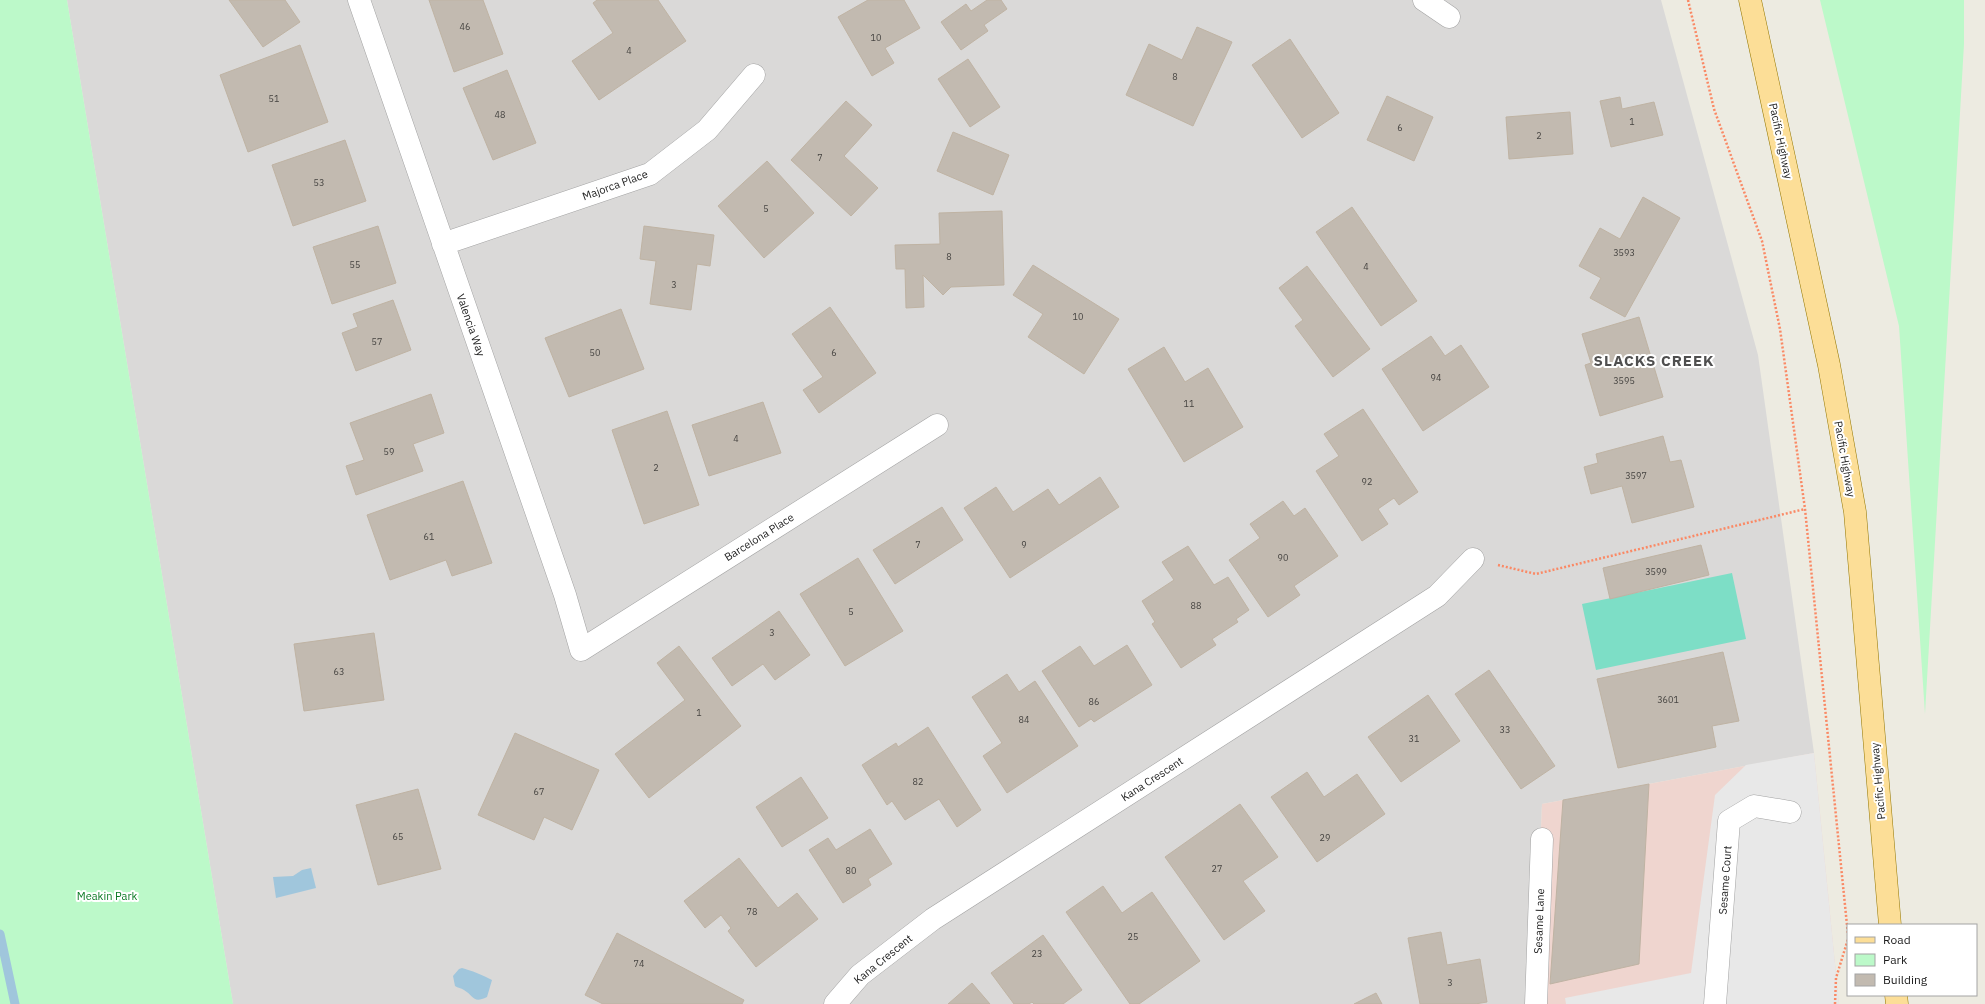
<svg xmlns="http://www.w3.org/2000/svg" width="1985" height="1004" font-family="'IBM Plex Sans',sans-serif">
	<style>
		.residential { fill: #dad9d8 }
		.commercial { fill: #efd5cf }
		.park { fill: #bcf9c9 }
		.pitch { fill: #7ddec6 }
		.parking { fill: #e8e8e8 }
		.water { fill: #a0c6dc }
		.lines { fill: none; stroke-linecap: round; stroke-linejoin: round }
		.stream { stroke: #a0c6dc; stroke-width: 9 }
		.building { fill: #c2bab0; stroke: #bfb3a3 }
		.minor-casing { stroke: #a3a3a3; stroke-width: 23 }
		.major-casing { stroke: #937600; stroke-width: 23 }
		.path { stroke: #fa8965; stroke-width: 2.5; stroke-dasharray: 2 2; stroke-linecap: butt }
		.minor { stroke: #fff; stroke-width: 22 }
		.major { stroke: #fcde97; stroke-width: 22 }
		.labels { text-anchor: middle; stroke-width: 4; stroke-linejoin: round; paint-order: stroke }
		.number-label { font-size: 9px; fill: #464441 }
		.street-label { font-size: 11px; fill: #1c1c1c; stroke: #fff }
		.park-label { font-size: 11px; fill: #0a7923; stroke: #fff }
		.district-label { font-size: 15px; font-weight: bold; letter-spacing: 1px; fill: #4f4f4f; stroke: #fff }
	</style>
	<rect width="100%" height="100%" fill="#edebe1"/>
	<path class="residential" d="M 67,0 L 1661,0 L 1758,355 L 1814,753 L 1542,804 L 1534,1004 L 233,1004 Z"/>
	<path class="commercial" d="M 1814,753 L 1839,1004 L 1534,1004 L 1542,804 Z"/>
	<path class="park" d="M 0,0 L 67,0 L 233,1004 L 0,1004 Z
		M 1820,0 L 1964,0 L 1964,44 L 1925,714 L 1899,326 Z"/>
	<path class="pitch" d="M 1732,573 L 1746,639 L 1596,670 L 1582,604 Z"/>
	<path class="parking" d="M 1814,753 L 1839,1004 L 1566,1004 L 1565,998 L 1691,973 L 1715,795 L 1746,765 Z"/>
	<path class="water" d="M 311,868 L 316,888 L 276,898 L 273,877 L 293,876 L 302,870 Z
		M 462,968 C 470,970 485,976 492,980 L 487,997 C 473,1004 474,996 464,990 C 461,988 458,988 455,986 L 453,976 L 459,969 Z"/>
	<g class="lines">
		<path class="stream" d="M 0,934 L 15,1004"/>
	</g>
	<path class="building" d="M 229,0 L 285,0 L 300,22 L 263,47 Z
		M 429,0 L 483,0 L 503,54 L 454,72 Z
		M 597,0 L 658,0 L 686,41 L 599,100 L 572,61 L 613,33 L 593,3 Z
		M 868,0 L 904,0 L 920,28 L 885,48 L 894,63 L 872,76 L 838,17 Z
		M 987,0 L 1001,0 L 1007,9 L 984,25 L 988,31 L 961,50 L 941,22 L 966,4 L 971,11 Z
		M 1197,27 L 1232,42 L 1193,126 L 1126,95 L 1149,44 L 1182,60 Z
		M 1290,39 L 1339,113 L 1302,138 L 1252,65 Z
		M 300,45 L 328,122 L 248,152 L 220,75 Z
		M 968,59 L 1000,107 L 970,127 L 938,79 Z
		M 507,70 L 536,143 L 493,160 L 463,88 Z
		M 1387,96 L 1433,117 L 1414,161 L 1367,140 Z
		M 1620,97 L 1622,109 L 1654,102 L 1663,135 L 1611,147 L 1600,101 Z
		M 846,101 L 872,125 L 844,156 L 878,188 L 851,216 L 791,160 Z
		M 1570,112 L 1573,154 L 1509,159 L 1506,117 Z
		M 953,132 L 1009,155 L 993,195 L 937,171 Z
		M 345,140 L 366,201 L 293,226 L 272,165 Z
		M 767,161 L 814,213 L 764,258 L 718,206 Z
		M 1643,197 L 1680,218 L 1625,317 L 1590,298 L 1601,278 L 1579,266 L 1600,228 L 1620,239 Z
		M 1352,207 L 1417,301 L 1381,326 L 1316,232 Z
		M 1002,211 L 1004,285 L 951,287 L 943,295 L 923,275 L 924,307 L 906,308 L 905,269 L 896,269 L 895,245 L 940,244 L 939,213 Z
		M 378,226 L 396,283 L 332,304 L 313,247 Z
		M 644,226 L 714,235 L 710,266 L 697,264 L 691,310 L 650,304 L 656,261 L 640,259 Z
		M 1033,265 L 1119,319 L 1084,374 L 1028,337 L 1043,314 L 1013,295 Z
		M 1307,266 L 1370,349 L 1333,377 L 1295,326 L 1303,320 L 1279,288 Z
		M 393,300 L 411,350 L 356,371 L 342,333 L 358,327 L 353,314 Z
		M 830,307 L 876,373 L 819,413 L 803,390 L 823,377 L 792,334 Z
		M 621,309 L 644,369 L 569,397 L 545,338 Z
		M 1639,317 L 1663,397 L 1600,416 L 1585,365 L 1591,363 L 1582,334 Z
		M 1431,336 L 1445,356 L 1461,345 L 1489,387 L 1423,431 L 1382,369 Z
		M 1164,347 L 1185,382 L 1208,368 L 1243,427 L 1184,462 L 1128,369 Z
		M 431,394 L 444,433 L 413,444 L 423,471 L 356,495 L 346,466 L 364,460 L 350,423 Z
		M 763,402 L 781,453 L 709,476 L 692,425 Z
		M 1363,409 L 1418,492 L 1399,505 L 1394,498 L 1378,509 L 1388,524 L 1362,541 L 1316,471 L 1339,456 L 1324,434 Z
		M 667,411 L 699,505 L 644,524 L 612,430 Z
		M 1663,436 L 1670,462 L 1681,460 L 1694,507 L 1632,523 L 1622,486 L 1591,494 L 1584,467 L 1598,463 L 1596,454 Z
		M 1100,477 L 1119,507 L 1010,578 L 964,508 L 996,487 L 1013,512 L 1048,489 L 1059,505 Z
		M 463,481 L 492,563 L 452,576 L 446,560 L 390,580 L 367,515 Z
		M 1283,501 L 1294,516 L 1305,508 L 1338,556 L 1294,586 L 1300,595 L 1268,617 L 1229,560 L 1260,538 L 1250,524 Z
		M 942,507 L 963,540 L 895,584 L 873,550 Z
		M 1701,545 L 1709,575 L 1610,599 L 1603,568 Z
		M 1188,546 L 1214,585 L 1228,577 L 1249,610 L 1236,619 L 1238,622 L 1212,639 L 1216,645 L 1181,668 L 1152,624 L 1155,622 L 1142,601 L 1174,580 L 1162,562 Z
		M 858,558 L 903,631 L 845,666 L 800,594 Z
		M 779,611 L 810,655 L 775,680 L 763,664 L 732,686 L 712,658 Z
		M 374,633 L 384,700 L 304,711 L 294,644 Z
		M 1127,645 L 1152,685 L 1094,722 L 1091,719 L 1079,727 L 1042,671 L 1080,646 L 1094,666 Z
		M 679,646 L 741,726 L 649,798 L 615,754 L 685,700 L 657,663 Z
		M 1723,652 L 1739,721 L 1712,726 L 1716,747 L 1618,768 L 1597,679 Z
		M 1489,670 L 1555,766 L 1521,789 L 1455,694 Z
		M 1007,674 L 1019,692 L 1035,681 L 1078,746 L 1007,793 L 983,756 L 1002,743 L 972,697 Z
		M 1428,695 L 1460,741 L 1401,782 L 1368,737 Z
		M 928,727 L 981,810 L 957,827 L 939,799 L 905,820 L 892,801 L 887,805 L 862,765 L 896,743 L 898,747 Z
		M 515,733 L 599,770 L 572,830 L 544,817 L 534,840 L 478,815 Z
		M 1307,772 L 1324,797 L 1357,774 L 1385,814 L 1317,862 L 1271,797 Z
		M 801,777 L 828,818 L 782,847 L 756,807 Z
		M 1649,784 L 1639,964 L 1550,984 L 1563,800 Z
		M 418,789 L 441,869 L 378,885 L 356,805 Z
		M 1240,804 L 1278,857 L 1243,881 L 1265,911 L 1224,940 L 1165,857 Z
		M 870,829 L 892,864 L 868,879 L 871,885 L 843,903 L 809,850 L 828,838 L 836,850 Z
		M 739,858 L 778,908 L 797,893 L 818,919 L 756,967 L 728,931 L 731,928 L 721,915 L 705,928 L 684,901 Z
		M 1103,886 L 1122,913 L 1152,892 L 1200,961 L 1139,1004 L 1130,1004 L 1066,912 Z
		M 1441,932 L 1447,965 L 1480,959 L 1487,1002 L 1475,1004 L 1420,1004 L 1408,938 Z
		M 617,933 L 744,1000 L 742,1004 L 603,1004 L 585,995 Z
		M 1043,935 L 1082,990 L 1063,1004 L 1034,1004 L 1032,1002 L 1029,1004 L 1014,1004 L 991,973 Z
		M 972,983 L 990,1004 L 948,1004 Z
		M 1376,993 L 1382,1004 L 1354,1004 Z"/>
	<g class="lines">
		<g class="minor-casing">
			<path id="minor" d="M 359,0 L 565,595 L 581,650 L 937,425
				M 1424,0 L 1449,17
				M 443,244 L 650,174 L 707,130 L 754,75
				M 835,1004 L 860,975 L 933,919 L 1437,596 L 1473,559
				M 1536,1004 L 1542,839
				M 1715,1004 L 1729,821 L 1754,806 L 1790,812"/>
		</g>
		<g class="major-casing">
			<path id="major" d="M 1750,0 L 1829,365 L 1855,512 L 1890,925
				M 1896,995 L 1897,1004"/>
		</g>
		<path class="path" d="M 1688,0 L 1714,109 L 1762,241 L 1780,329 L 1805,509 L 1848,935
			M 1498,565 L 1536,574 L 1805,509
			M 1835,1004 L 1836,978 L 1848,939"/>
		<use href="#minor" class="minor"/>
		<use href="#major" class="major"/>
	</g>
	<g class="labels">
		<g class="number-label">
			<text x="465" y="30">46</text>
			<text x="876" y="41">10</text>
			<text x="629" y="54">4</text>
			<text x="1175" y="80">8</text>
			<text x="274" y="102">51</text>
			<text x="500" y="118">48</text>
			<text x="1632" y="125">1</text>
			<text x="1400" y="131">6</text>
			<text x="1539" y="139">2</text>
			<text x="820" y="161">7</text>
			<text x="319" y="186">53</text>
			<text x="766" y="212">5</text>
			<text x="1624" y="256">3593</text>
			<text x="949" y="260">8</text>
			<text x="355" y="268">55</text>
			<text x="1366" y="270">4</text>
			<text x="674" y="288">3</text>
			<text x="1078" y="320">10</text>
			<text x="377" y="345">57</text>
			<text x="595" y="356">50</text>
			<text x="834" y="356">6</text>
			<text x="1436" y="381">94</text>
			<text x="1624" y="384">3595</text>
			<text x="1189" y="407">11</text>
			<text x="736" y="442">4</text>
			<text x="389" y="455">59</text>
			<text x="656" y="471">2</text>
			<text x="1636" y="479">3597</text>
			<text x="1367" y="485">92</text>
			<text x="429" y="540">61</text>
			<text x="918" y="548">7</text>
			<text x="1024" y="548">9</text>
			<text x="1283" y="561">90</text>
			<text x="1656" y="575">3599</text>
			<text x="1196" y="609">88</text>
			<text x="851" y="615">5</text>
			<text x="772" y="636">3</text>
			<text x="339" y="675">63</text>
			<text x="1668" y="703">3601</text>
			<text x="1094" y="705">86</text>
			<text x="699" y="716">1</text>
			<text x="1024" y="723">84</text>
			<text x="1505" y="733">33</text>
			<text x="1414" y="742">31</text>
			<text x="918" y="785">82</text>
			<text x="539" y="795">67</text>
			<text x="398" y="840">65</text>
			<text x="1325" y="841">29</text>
			<text x="1217" y="872">27</text>
			<text x="851" y="874">80</text>
			<text x="752" y="915">78</text>
			<text x="1133" y="940">25</text>
			<text x="1037" y="957">23</text>
			<text x="639" y="967">74</text>
			<text x="1450" y="986">3</text>
		</g>
		<g class="street-label">
			<text transform="translate(1781 141) rotate(78)" y="4">Pacific Highway</text>
			<text transform="translate(615 185) rotate(-20)" y="4">Majorca Place</text>
			<text transform="translate(471 325) rotate(71)" y="4">Valencia Way</text>
			<text transform="translate(1845 459) rotate(80)" y="4">Pacific Highway</text>
			<text transform="translate(759 537) rotate(-32)" y="4">Barcelona Place</text>
			<text transform="translate(1152 779) rotate(-33)" y="4">Kana Crescent</text>
			<text transform="translate(1878 781) rotate(-95)" y="4">Pacific Highway</text>
			<text transform="translate(1725 880) rotate(-86)" y="4">Sesame Court</text>
			<text transform="translate(1539 921) rotate(-88)" y="4">Sesame Lane</text>
			<text transform="translate(883 959) rotate(-39)" y="4">Kana Crescent</text>
		</g>
		<g class="park-label">
			<text x="107" y="900">Meakin Park</text>
		</g>
		<g class="district-label">
			<text x="1654" y="366">SLACKS CREEK</text>
		</g>
	</g>
	<rect x="1847" y="924" width="130" height="72" fill="#ffffff" stroke="#a4a4a4"/>
	<rect x="1855" y="937" width="20" height="6" fill="#fcde97" stroke="#a4a4a4"/>
	<text x="1883" y="944" font-size="12" fill="#1c1c1c">Road</text>
	<rect x="1855" y="954" width="20" height="12" fill="#bcf9c9" stroke="#a4a4a4"/>
	<text x="1883" y="964" font-size="12" fill="#1c1c1c">Park</text>
	<rect x="1855" y="974" width="20" height="12" fill="#c2bab0" stroke="#a4a4a4"/>
	<text x="1883" y="984" font-size="12" fill="#1c1c1c">Building</text>
</svg>
